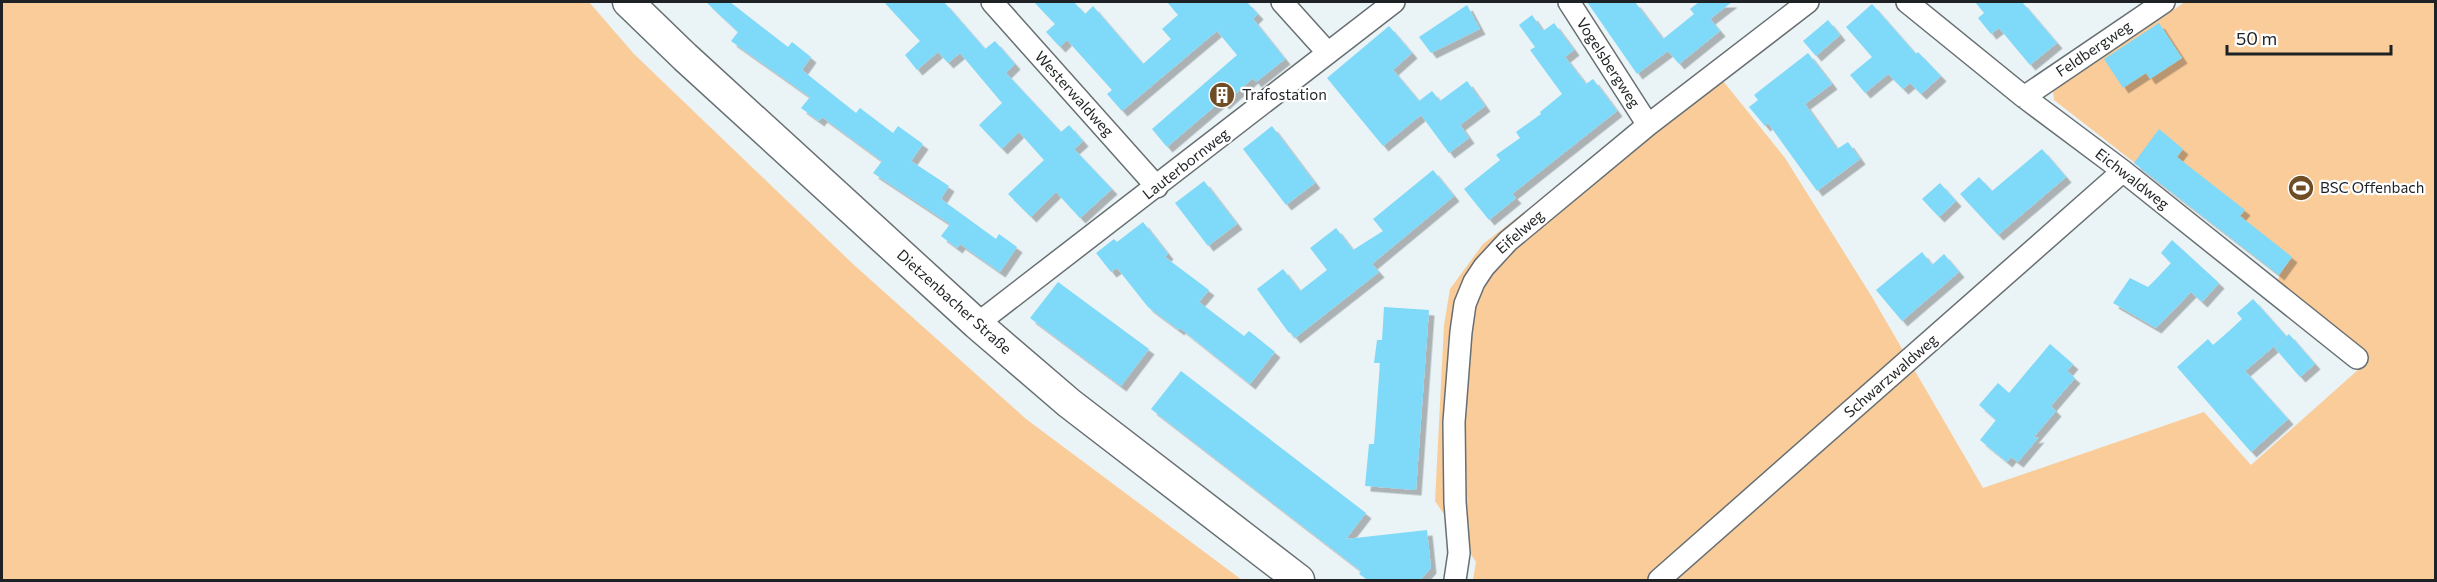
<svg xmlns="http://www.w3.org/2000/svg" width="2437" height="582" font-family="Commissioner,sans-serif">
	<style>
		.green { fill: #f9cc9a }
		.building { fill: #7fd9f9; filter: url(#shadow) }
		.lines { fill: none; stroke-linecap: round; stroke-linejoin: round }
		.street-casing { stroke: #686f72; stroke-width: 24 }
		.secondary-casing { stroke: #686f72; stroke-width: 33 }
		.street { stroke: #fff; stroke-width: 21 }
		.secondary { stroke: #fff; stroke-width: 30 }
		.labels { text-anchor: middle; stroke-width: 4.5; stroke-linejoin: round; paint-order: stroke }
		.street-label { font-size: 15px; fill: #1f2224; stroke: #fff }
		.poi-label { font-size: 15px; fill: #1f2224; stroke: #fff; text-anchor: start }
	</style>
	<defs>
		<filter id="shadow"><feDropShadow dx="5.5" dy="5.5" stdDeviation="0" flood-color="#0004"/></filter>
	</defs>
	<rect width="100%" height="100%" fill="#eaf3f6"/>
	<path class="green" d="M 2,2 L 589,2 L 634,54 L 854,265 L 1026,419 L 1242,580 L 2,580 Z
		M 2185,2 L 2435,2 L 2435,580 L 1473,580 L 1476,562 L 1435,501 L 1444,325 L 1450,289 L 1483,244 L 1711,66 L 1785,158 L 1872,297 L 1983,488 L 2204,412 L 2251,465 L 2359,369 L 2367,358 L 2273,286 L 2280,276 L 2054,100 L 2053,90 Z"/>
	<path class="building" d="M 706,2 L 730,2 L 788,47 L 792,42 L 811,57 L 802,70 L 856,113 L 860,108 L 893,133 L 898,126 L 923,144 L 911,161 L 949,186 L 941,199 L 996,239 L 999,234 L 1017,247 L 1000,272 L 960,244 L 957,248 L 941,236 L 950,224 L 873,173 L 882,161 L 822,117 L 819,121 L 801,108 L 810,97 L 731,41 L 738,32 Z
		M 884,2 L 944,2 L 985,49 L 995,41 L 1015,64 L 1006,73 L 1061,132 L 1069,125 L 1083,141 L 1074,149 L 1112,189 L 1080,218 L 1056,192 L 1031,217 L 1008,194 L 1044,160 L 1019,132 L 1002,149 L 979,125 L 1002,103 L 960,53 L 948,63 L 938,52 L 917,70 L 905,55 L 920,41 Z
		M 1034,2 L 1074,2 L 1085,14 L 1093,6 L 1143,64 L 1171,39 L 1162,29 L 1178,15 L 1167,2 L 1247,2 L 1258,14 L 1253,19 L 1285,59 L 1256,82 L 1253,78 L 1224,104 L 1221,101 L 1167,147 L 1152,129 L 1237,55 L 1217,31 L 1122,111 L 1107,94 L 1112,90 L 1067,40 L 1060,47 L 1046,32 L 1055,24 Z
		M 1587,2 L 1635,2 L 1663,39 L 1694,14 L 1690,9 L 1699,2 L 1732,2 L 1710,19 L 1720,31 L 1679,64 L 1668,51 L 1637,74 Z
		M 1975,2 L 2022,2 L 2057,43 L 2030,65 L 1999,28 L 1991,34 L 1978,18 L 1984,13 Z
		M 1872,4 L 1916,54 L 1918,52 L 1941,76 L 1921,94 L 1910,83 L 1903,89 L 1888,74 L 1865,93 L 1850,75 L 1872,57 L 1846,27 Z
		M 1467,5 L 1480,29 L 1431,53 L 1419,37 Z
		M 1532,15 L 1543,31 L 1554,23 L 1574,50 L 1565,57 L 1586,84 L 1593,79 L 1617,111 L 1512,194 L 1516,198 L 1489,220 L 1464,189 L 1500,160 L 1496,155 L 1520,138 L 1516,132 L 1541,114 L 1540,112 L 1562,94 L 1530,50 L 1535,47 L 1519,25 Z
		M 1828,20 L 1840,35 L 1816,56 L 1803,41 Z
		M 2159,23 L 2182,58 L 2150,79 L 2146,73 L 2123,88 L 2104,59 Z
		M 1389,26 L 1412,53 L 1393,70 L 1419,101 L 1432,91 L 1440,101 L 1467,81 L 1485,106 L 1460,125 L 1469,138 L 1449,153 L 1421,115 L 1383,146 L 1327,78 Z
		M 1808,53 L 1832,84 L 1805,104 L 1837,149 L 1848,142 L 1860,159 L 1817,191 L 1768,123 L 1765,126 L 1749,107 L 1758,100 L 1754,95 Z
		M 1272,126 L 1315,183 L 1286,205 L 1243,149 Z
		M 2159,129 L 2183,149 L 2177,157 L 2245,210 L 2240,216 L 2292,257 L 2279,275 L 2134,163 Z
		M 2042,149 L 2066,177 L 1998,235 L 1960,194 L 1979,177 L 1992,191 Z
		M 1433,170 L 1454,196 L 1372,264 L 1379,272 L 1295,338 L 1290,332 L 1289,333 L 1257,289 L 1283,269 L 1300,291 L 1327,270 L 1310,248 L 1336,228 L 1353,250 L 1383,231 L 1373,219 Z
		M 1204,181 L 1237,224 L 1208,246 L 1175,203 Z
		M 1940,183 L 1956,201 L 1939,217 L 1922,199 Z
		M 1143,222 L 1168,254 L 1165,257 L 1209,290 L 1199,302 L 1244,336 L 1249,331 L 1275,352 L 1250,384 L 1180,328 L 1179,330 L 1148,307 L 1117,268 L 1111,272 L 1096,253 L 1114,239 L 1117,242 Z
		M 2172,240 L 2219,283 L 2202,302 L 2191,292 L 2156,328 L 2113,303 L 2130,278 L 2148,287 L 2158,277 L 2171,263 L 2161,253 Z
		M 1922,252 L 1932,265 L 1944,254 L 1959,272 L 1902,321 L 1876,290 Z
		M 1058,282 L 1149,349 L 1121,386 L 1030,318 Z
		M 2253,299 L 2286,336 L 2245,371 L 2288,419 L 2251,452 L 2177,367 L 2208,339 L 2213,345 L 2229,331 L 2242,319 L 2237,313 Z
		M 1384,307 L 1429,310 L 1416,490 L 1365,486 L 1369,444 L 1374,444 L 1380,363 L 1374,363 L 1377,340 L 1382,340 Z
		M 2289,334 L 2315,364 L 2300,377 L 2274,347 Z
		M 2050,344 L 2073,364 L 2067,371 L 2075,378 L 2051,406 L 2056,411 L 2033,438 L 2039,437 L 2018,462 L 2011,457 L 2007,462 L 1980,440 L 1996,420 L 1979,405 L 1998,383 L 2009,393 Z
		M 1181,371 L 1366,513 L 1346,539 L 1427,530 L 1431,568 L 1420,580 L 1368,580 L 1359,574 L 1361,571 L 1151,409 Z"/>
	<g class="lines">
		<g class="street-casing">
			<path id="street" d="M 992,2 L 1157,187
				M 1282,2 L 1328,53
				M 1569,2 L 1648,125
				M 1907,2 L 2024,97 L 2123,171 L 2357,358
				M 2024,97 L 2164,2
				M 977,324 L 1394,2
				M 1455,580 L 1459,553 L 1455,502 L 1454,422 L 1461,332 L 1465,304 L 1474,282 L 1484,267 L 1508,241 L 1648,125 L 1808,2
				M 1659,580 L 2123,171"/>
		</g>
		<g class="secondary-casing">
			<path id="secondary" d="M 628,2 L 685,57 L 977,324 L 1069,403 L 1299,580"/>
		</g>
		<use href="#street" class="street"/>
		<use href="#secondary" class="secondary"/>
	</g>
	<defs>
		<g id="building-disc" transform="scale(1.35)"><circle r="9.5" fill="#6f4e25" stroke="#fff"/><path d="M-4-6H4V6H1V3H-1V6H-4ZM-2.5-4.3h1.7v1.8h-1.7ZM.8-4.3h1.7v1.8H.8ZM-2.5-1h1.7V.8h-1.7ZM.8-1h1.7V.8H.8Z" fill="#fff"/></g>
		<g id="stadium-disc" transform="scale(1.35)"><circle r="9.5" fill="#6f4e25" stroke="#fff"/><path d="M0-5a6.5 5 0 1 0 0 10a6.5 5 0 1 0 0-10ZM-3.5-1.8h7v3.6h-7Z" fill="#fff"/></g>
	</defs>
	<g fill-rule="evenodd">
		<use href="#building-disc" x="1222" y="95"/>
		<use href="#stadium-disc" x="2301" y="188"/>
	</g>
	<g class="labels">
		<g class="street-label">
			<text transform="translate(2094 49) rotate(-34)" y="5">Feldbergweg</text>
			<text transform="translate(1608 63) rotate(57)" y="5">Vogelsbergweg</text>
			<text transform="translate(1074 94) rotate(48)" y="5">Westerwaldweg</text>
			<text transform="translate(1186 164) rotate(-38)" y="5">Lauterbornweg</text>
			<text transform="translate(2132 179) rotate(38)" y="5">Eichwaldweg</text>
			<text transform="translate(1520 232) rotate(-41)" y="5">Eifelweg</text>
			<text transform="translate(954 302) rotate(42)" y="5">Dietzenbacher Straße</text>
			<text transform="translate(1891 376) rotate(-41)" y="5">Schwarzwaldweg</text>
		</g>
		<g class="poi-label">
			<text x="1242" y="100">Trafostation</text>
			<text x="2320" y="193">BSC Offenbach</text>
		</g>
	</g>
	<rect width="2437" height="582" fill="none" stroke="#1f2224" stroke-width="6"/>
	<path d="M2227 45v9h164v-9" fill="none" stroke="#1f2224" stroke-width="3"/>
	<text x="2236" y="45" font-size="18" fill="#1f2224" stroke="#ffffff" stroke-width="4.5" paint-order="stroke">50 m</text>
</svg>
